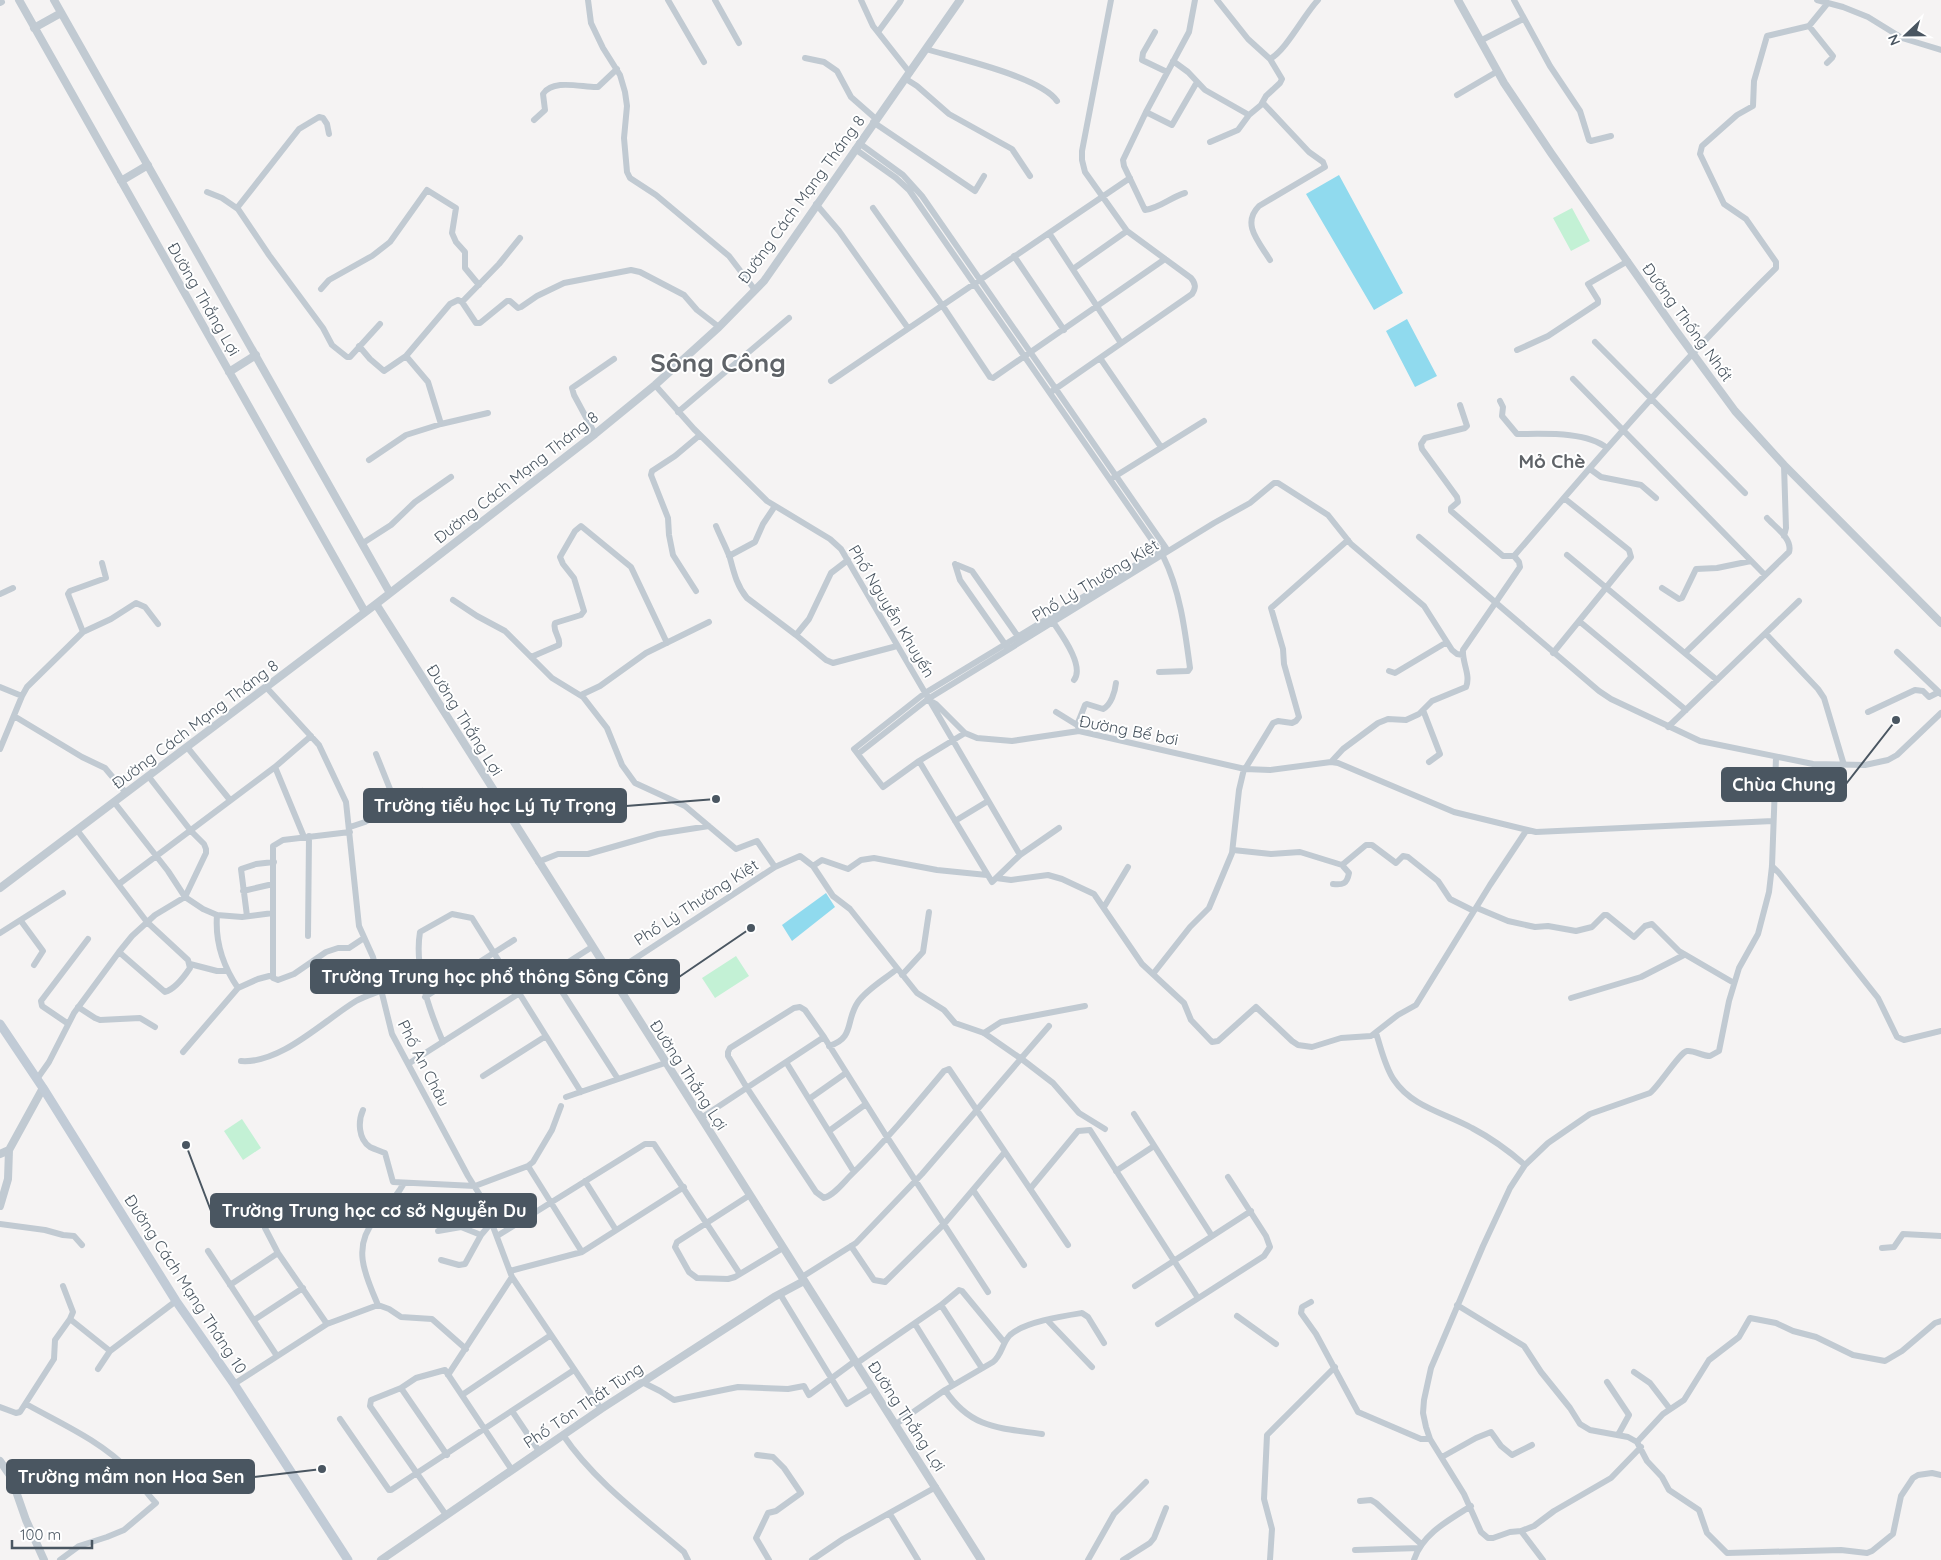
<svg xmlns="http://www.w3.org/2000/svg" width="1941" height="1560" font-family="Quicksand,sans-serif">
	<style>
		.green { fill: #c3f1d5 }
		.water { fill: #90daee }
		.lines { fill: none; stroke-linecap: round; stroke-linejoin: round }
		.minor { stroke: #c1cad2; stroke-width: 6 }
		.tertiary { stroke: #c1cad2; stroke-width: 8 }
		.secondary { stroke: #c1cbd6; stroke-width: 9 }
		.labels { text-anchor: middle; stroke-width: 4; stroke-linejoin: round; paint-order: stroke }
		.street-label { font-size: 16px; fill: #4a5661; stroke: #fff }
		.quarter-label { font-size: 19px; font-weight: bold; fill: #5f6368; stroke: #fff }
		.town-label { font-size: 26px; font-weight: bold; fill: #5f6368; stroke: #fff }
		.leader { fill: none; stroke: #4a5661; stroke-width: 2 }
		.callout-dot { fill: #4a5661; stroke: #fff; stroke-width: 2 }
		.callout { fill: #4a5661; stroke: #4a5661; stroke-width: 2 }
		.callout-label { font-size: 18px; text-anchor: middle; font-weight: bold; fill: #fff }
	</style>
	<rect width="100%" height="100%" fill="#f5f3f3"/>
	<path class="green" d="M 1572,208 L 1590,241 L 1571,251 L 1553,218 Z
		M 736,956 L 749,976 L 715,998 L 702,978 Z
		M 242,1119 L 261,1148 L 243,1160 L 224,1131 Z"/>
	<path class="water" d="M 1339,175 L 1403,293 L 1374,310 L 1306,194 Z
		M 1407,319 L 1437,376 L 1415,387 L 1386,331 Z
		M 826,893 L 835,907 L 792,941 L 782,925 Z"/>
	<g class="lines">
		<path class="minor" d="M 588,0 L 591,23 L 603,48 L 620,75 L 625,92 L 627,106 L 624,138 L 627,172 L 630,178 L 656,195 L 729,256 L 755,290
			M 668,0 L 704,62
			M 715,0 L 739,43
			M 861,0 L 873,26 L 910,73
			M 1514,0 L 1550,66 L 1580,111 L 1589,140 L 1591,141 L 1611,136
			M 1817,0 L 1843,7 L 1868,17 L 1902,38 L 1941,50
			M 0,3 L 2,2
			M 1809,26 L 1833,56 L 1832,58 L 1827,63
			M 878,32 L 900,2 L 901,0
			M 1155,32 L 1143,53 L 1142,60 L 1167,72
			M 1480,41 L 1523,19
			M 926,49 C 956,58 1041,77 1057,101
			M 805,58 L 824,62 L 837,71 L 851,97 L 876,119
			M 1270,59 C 1287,49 1303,16 1318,0
			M 1173,61 L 1188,72 L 1205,90 L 1249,115
			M 906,79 L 917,86 L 949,114 L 1012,149 L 1030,176
			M 1457,95 L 1498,71
			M 1263,103 L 1309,152 L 1323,162 L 1325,167 L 1259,206 C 1241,224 1259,242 1270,260
			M 1146,112 L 1172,125 L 1197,82
			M 534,120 L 545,110 L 543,94 C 553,78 584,88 598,87 L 617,69
			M 873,122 L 975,191 L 984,176
			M 1210,142 L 1238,130 L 1249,115 L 1261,105 L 1266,96 L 1280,83 L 1282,79 L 1270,59 L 1248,39 L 1217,0
			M 859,143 L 903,175 L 922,196 L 1166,548
			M 855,149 L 896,178 L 909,190 L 1163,556 C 1180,590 1185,630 1190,668 L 1188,671 L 1159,672
			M 207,192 L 222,198 L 238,209 L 269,255 L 323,328 L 332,345 L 347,357 L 350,357 L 380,324
			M 1185,193 C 1171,197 1160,208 1145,210 L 1124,166 L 1123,160 L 1146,112 L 1189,32 L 1195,0
			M 816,204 L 839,231 L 908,328
			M 237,208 L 299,129 L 319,117 L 323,118 L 327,124 L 329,134
			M 873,208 L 942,305 L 990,377 L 993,378 L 1165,259
			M 1049,233 L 1121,343
			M 1014,256 L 1064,330
			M 1073,269 L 1127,231
			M 321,289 L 329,280 L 372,256 L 390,242 L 427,190 L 456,208 L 452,233 L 456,242 L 465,252 L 465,268 L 479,285
			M 462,302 L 499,264 L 520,238
			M 1595,342 L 1745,493
			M 359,346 L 370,359 L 384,371 L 406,356 L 450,304 L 458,300 L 462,302 L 476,323 L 480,323 L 507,301 L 510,301 L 518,308 L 521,307 L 537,296 L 564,283 L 631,270 L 640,272 L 684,295 L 697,310 L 719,327
			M 1517,350 L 1548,336 L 1598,303 L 1598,300 L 1588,284 L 1628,261
			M 406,356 L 428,382 L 441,424
			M 1100,358 L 1161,447
			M 1573,379 L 1765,575
			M 831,381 L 1130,178
			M 655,385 L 694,429 L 767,501 L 830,539 L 841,549 L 1020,855
			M 1051,392 L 1192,294 C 1196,288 1196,284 1191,278 L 1127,231 L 1085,172 L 1082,160 L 1082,151 L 1111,0
			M 1500,401 L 1503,407 L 1502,416 L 1517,434 C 1543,434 1586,431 1607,448
			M 1460,405 L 1467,426 L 1465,428 L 1425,438 L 1421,444 L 1422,449 L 1457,497 L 1458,502 L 1451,508 L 1451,511 L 1503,556 L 1514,556 C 1598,458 1683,359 1776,268 L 1776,262 L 1746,219 L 1724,204 L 1700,154 L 1702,146 L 1737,115 L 1753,106 L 1754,81 L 1767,36 L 1809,26 L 1827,4
			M 678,412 L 789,318
			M 595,434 L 574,395 L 572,388 L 614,359
			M 369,460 L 406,435 L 441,424 L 488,413
			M 1590,469 L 1601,477 L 1641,485 L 1656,498
			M 1114,477 L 1204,421
			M 716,526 C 720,536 726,547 730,558 C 734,573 737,586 747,598 L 796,635 L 826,660 L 833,663 L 897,646
			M 1784,536 L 1786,528 L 1784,465
			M 1419,537 L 1599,691 L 1611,699 L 1700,741 L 1813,764 L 1865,765 L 1888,760 L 1897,755 L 1941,713
			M 363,543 L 391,525 L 415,502 L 451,477
			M 1165,547 L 925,693 L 854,749 L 883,787 L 919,761 L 965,733 L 977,738 L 1012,741 L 1079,731 L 1245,769 L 1270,770 L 1331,762 L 1338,763 L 1454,812 L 1536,832 L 1773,821
			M 1567,555 L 1717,680
			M 729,556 L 755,542 L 763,524 L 775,506
			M 955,564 L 972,571 L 1019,638
			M 955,564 L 960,580 L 1007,647
			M 1662,588 L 1679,599 L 1682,598 L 1696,569 L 1717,568 L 1751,561
			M 696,591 L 673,555 L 669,535 L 668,518 L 651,475 L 652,471 L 675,456 L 700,435
			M 0,594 L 13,588
			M 453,600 L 477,616 L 505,631 L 552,678 L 583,697 L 607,728 L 622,765 L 635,783 L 685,806 L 736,849 L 757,841 L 775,867
			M 1579,621 L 1686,710
			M 1053,622 C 1061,634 1085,666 1074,680
			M 83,632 L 68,594 L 70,591 L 106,578 L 102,563
			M 1766,634 L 1818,689 L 1824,698 L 1844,765
			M 796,635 L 809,619 L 831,573 L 848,560
			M 1897,652 L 1941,694
			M 1553,653 L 1631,557 L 1629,550 L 1564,498
			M 1685,653 L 1789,552 C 1793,539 1775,527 1767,518
			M 531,657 L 559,645 C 561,637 552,631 555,623 L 581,615 L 584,611 L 574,578 L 563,564 L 560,557 L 575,531 L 581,526 L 631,567 L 667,643
			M 1389,671 L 1395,673 L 1447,642
			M 0,687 L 22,696
			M 266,687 L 319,745 L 346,802 L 359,926 L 373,957 L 392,1034 L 468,1176 L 483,1200 L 512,1277 L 601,1409
			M 581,695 L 600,686 L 646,653 L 709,622
			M 929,700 L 936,704 L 965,733
			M 1423,710 L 1440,754 L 1429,762
			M 1056,712 L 1077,725 L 1079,728
			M 1868,712 L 1915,690 L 1923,691 L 1929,697 L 1939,692
			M 14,716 L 82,757 L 105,768 L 126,793
			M 1077,725 L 1085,705 L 1087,704 L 1103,709 C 1111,705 1115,692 1116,683
			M 1668,727 L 1799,601
			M 187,747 L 230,800
			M 0,749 L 22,696 L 27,687 L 83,632 L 111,619 L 136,603 L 145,607 L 158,624
			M 376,754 L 396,804
			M 858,754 L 928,699 L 1214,523 L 1250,503 L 1274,483 L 1278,483 L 1328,515 L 1351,544 L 1424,606 L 1452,650 L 1457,654 L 1463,655
			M 919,761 L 992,882 L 1020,855 L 1059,828
			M 1331,762 L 1343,749 L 1378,723 L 1388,719 L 1406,720 L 1419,714 L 1432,701 L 1466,687 C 1471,675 1462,663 1463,650 L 1520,567 L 1519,562 L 1514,556
			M 275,767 L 304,837
			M 1245,769 L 1273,723 L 1278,721 L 1292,723 L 1296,721 L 1299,717 L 1284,664 L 1283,649 L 1271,608 L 1348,540
			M 114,802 L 168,871 L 185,897 L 203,909 L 217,915 L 242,917 L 273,913
			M 955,821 L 988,801
			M 350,827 L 365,822 L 396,804 L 422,791
			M 77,830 L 147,922 L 188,960 L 190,968 C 184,977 175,989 165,992 L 119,952
			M 350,832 L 283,840 L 273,846 L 273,978 L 278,980 L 294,974 L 326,952 L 338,948 L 349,948 L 364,938
			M 1233,850 L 1271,854 L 1300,852 L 1342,865
			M 538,862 L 558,854 L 588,854 L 658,834 L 709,826
			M 813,866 L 822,860 L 848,869 L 861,860 L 874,858 L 937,870 L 987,875
			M 1772,866 L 1779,873 L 1878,998 L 1897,1037 L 1904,1040 L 1941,1031
			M 996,878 L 1011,880 L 1048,875 L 1062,879 L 1094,894 L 1142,964 L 1184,1003 L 1191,1020 L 1212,1042 L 1218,1041 L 1256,1007 L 1292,1041 L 1298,1045 L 1312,1047 L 1341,1038 L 1371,1036 L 1398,1015 L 1416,1005 L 1490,885 L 1526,831
			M 119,884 L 275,767 L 311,736
			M 1333,884 C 1343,885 1347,884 1349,873 L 1342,865 L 1366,845 L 1372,845 L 1396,863 L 1403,856 L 1408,857 L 1438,881 L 1450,899 L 1474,911
			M 243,891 L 273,884
			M 1104,907 L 1128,867
			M 1477,908 L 1508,921 L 1535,927 L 1548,926 L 1576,931 L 1592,927 L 1604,915 L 1607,915 L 1634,937 L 1645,926 L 1652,924 L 1679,951 L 1734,983
			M 217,915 C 215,941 223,966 238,988
			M 247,916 L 241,869 L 256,864 L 274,862
			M 21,921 L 43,951 L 34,965
			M 0,933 L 63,893
			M 308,936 L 309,836
			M 190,964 L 217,971 L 227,971
			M 550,973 L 618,1079
			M 1153,974 L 1190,927 L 1209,908 L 1232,853 L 1239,790 L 1244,769
			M 610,975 L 775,867 L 800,856 L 813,866 L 833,896 L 850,909 L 917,993 L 944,1010 L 955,1023 L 984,1033 L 1023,1060 L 1053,1083 L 1079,1113 L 1105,1129
			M 902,975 L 923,952 L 929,912
			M 425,997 L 514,940
			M 1571,998 L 1641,977 L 1684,955
			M 78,1007 L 95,1018 L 100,1020 L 140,1018 L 155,1027
			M 67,1023 L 42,1006 L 41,1001 L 88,939
			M 984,1033 L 1001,1022 L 1085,1006
			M 1376,1033 C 1381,1048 1385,1067 1394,1080 C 1412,1107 1445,1113 1472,1128 C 1491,1138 1509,1151 1525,1165
			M 443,1042 C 429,1010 414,967 420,932 L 452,914 L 472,918 L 581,1092
			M 829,1046 C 855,1038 845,1021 858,1002 C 867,989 885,979 897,969
			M 183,1052 L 238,988 L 258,979 L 273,975
			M 241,1061 C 281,1064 323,1021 356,1001 C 363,997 372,994 380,991
			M 786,1062 L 854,1172
			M 408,1064 L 592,947
			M 483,1076 L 546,1036
			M 37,1079 L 49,1062 L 74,1013 L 119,952 L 132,936 L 155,915 L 185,897 L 206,853 L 206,849 L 204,844 L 191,831 L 149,777
			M 566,1097 L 665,1063
			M 809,1099 L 846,1073
			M 363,1110 C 358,1121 358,1139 370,1147 C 374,1149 380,1151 385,1153 L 393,1182 L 475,1186 L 528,1166 L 533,1162 L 552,1130 L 561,1106
			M 1134,1114 L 1212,1236
			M 701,1118 L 824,1037
			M 829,1131 L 866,1104
			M 528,1166 L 582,1252
			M 1116,1171 L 1154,1146
			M 585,1181 L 616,1230
			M 1030,1189 L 1078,1131 L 1090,1130 L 1198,1298
			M 973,1190 L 1024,1265
			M 750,1195 L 677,1242 L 675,1247 L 689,1272 L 697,1278 L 728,1279 L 735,1277 L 783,1248
			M 0,1224 L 45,1230 L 63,1235 L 74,1236 L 82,1245
			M 265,1228 L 278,1253 L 327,1324
			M 438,1231 L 461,1227 L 481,1235
			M 497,1236 L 645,1144 L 654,1144 L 740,1274
			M 851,1246 L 874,1280 L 885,1282 L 944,1224 L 1005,1152
			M 1882,1248 L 1894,1247 L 1903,1234 L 1941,1236
			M 208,1251 L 277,1356
			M 441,1260 L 459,1265 L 465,1264 L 481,1235 L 492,1222
			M 510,1271 L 582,1252 L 684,1187
			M 802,1277 L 856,1243 L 922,1174 L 1049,1026
			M 230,1285 L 278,1253
			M 1135,1286 L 1251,1211
			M 988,1292 C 954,1240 921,1189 887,1137 L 885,1134 L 824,1037 L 805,1010 L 800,1007 L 794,1008 L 730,1048 L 728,1052 L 728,1056 L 747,1088 L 816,1192 L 824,1198 C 834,1195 843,1183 850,1176 C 884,1143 914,1107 944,1071 L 949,1069 L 1068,1245
			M 780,1294 L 847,1404 L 873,1388
			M 1311,1302 L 1302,1307 L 1301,1313 L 1316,1334 L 1358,1412 L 1421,1439 L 1430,1439
			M 378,1305 C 366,1277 351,1247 375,1220 C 386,1208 396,1198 404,1183
			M 1457,1305 L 1524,1346 L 1541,1372 L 1570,1408 L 1580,1424 L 1590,1430 L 1628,1437 L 1637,1442 L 1647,1461 L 1662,1477 L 1669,1490 L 1699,1510 L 1707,1533 L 1727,1553 L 1841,1550 L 1867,1553 L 1872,1551 L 1893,1534 L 1901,1496 L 1913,1478 L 1918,1475 L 1932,1473 L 1941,1475
			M 1237,1316 L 1276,1344
			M 70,1319 L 110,1351 L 176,1301
			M 254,1320 L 303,1288
			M 1048,1321 L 1092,1367
			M 915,1324 L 953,1385
			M 1158,1324 L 1264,1256 L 1270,1247 L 1266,1236 L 1228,1177
			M 857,1363 L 941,1305
			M 982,1368 L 941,1305 L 959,1290 L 962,1291 L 1004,1342
			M 98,1369 L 110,1351
			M 1634,1372 L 1650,1383 L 1670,1409
			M 448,1375 L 512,1277
			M 642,1382 L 660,1391 L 674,1400 L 738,1387 L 788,1389 L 804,1386 L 809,1395 L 855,1361
			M 1607,1382 L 1629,1415 L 1618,1435
			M 234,1384 L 327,1324 L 378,1305 L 389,1309 L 401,1317 L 432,1319 L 466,1349
			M 401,1388 L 447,1455
			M 945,1390 C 971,1429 1000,1428 1042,1434
			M 462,1395 L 551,1335
			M 26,1404 C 62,1424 101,1441 130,1471 C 139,1481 146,1493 156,1503 L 124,1530 L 107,1537 L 79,1546 L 60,1560
			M 0,1407 L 16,1413 L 20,1412 L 54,1359 L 55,1340 L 70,1319 L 73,1312 L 63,1286
			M 512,1411 L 539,1451
			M 340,1419 L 389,1490 L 391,1490 L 574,1370
			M 896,1424 L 945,1390 L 993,1362 C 1002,1355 1002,1343 1010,1335 C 1024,1322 1063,1316 1082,1313 L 1088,1317 L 1104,1343
			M 563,1435 C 594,1481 642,1516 684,1552 L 688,1560
			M 1637,1442 L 1663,1414 L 1684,1400 L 1709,1360 L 1739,1337 L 1750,1318 L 1776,1323 L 1793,1331 L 1816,1337 L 1853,1355 L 1885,1361 L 1902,1351 L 1935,1323 L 1941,1321
			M 1641,1447 L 1611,1478 L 1554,1511 L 1534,1526 L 1521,1531 L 1510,1532 L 1493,1538 L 1488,1538 L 1481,1532 L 1464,1494 L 1430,1439 L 1426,1427 L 1423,1413 L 1424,1400 L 1431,1368 L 1483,1246 L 1510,1188 L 1525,1165 L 1548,1143 L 1590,1114 L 1650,1093 C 1659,1086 1680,1052 1687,1051 C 1694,1050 1702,1056 1710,1056 L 1719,1051 L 1729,1001 L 1739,968 L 1758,934 L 1769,892 L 1772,866 L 1776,758
			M 757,1455 L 773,1457 L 784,1468 L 801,1493 L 776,1511 L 768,1513 L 756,1538 L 769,1560
			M 1442,1457 L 1476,1438 L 1491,1432 L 1501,1446 L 1512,1455 L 1532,1445
			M 1360,1501 L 1371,1500 L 1376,1503 L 1421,1544
			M 890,1514 L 918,1560
			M 446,1515 L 370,1406 L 371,1400 L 401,1388 L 416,1378 L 445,1370 L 512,1470
			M 1521,1531 L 1543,1560
			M 1355,1550 L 1419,1548
			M 812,1560 L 843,1539 L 936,1487
			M 1088,1560 L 1114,1514 L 1146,1482
			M 1123,1560 L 1150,1543 L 1154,1538 L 1166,1508
			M 1270,1560 L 1272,1529 L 1264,1499 L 1267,1435 L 1335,1367
			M 1414,1560 C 1422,1534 1449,1520 1471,1506"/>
		<path class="tertiary" d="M 19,0 L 365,612
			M 54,0 L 390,593
			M 1458,0 L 1504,83 L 1551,153 L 1674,328 L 1735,411 L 1784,465 L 1941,623
			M 34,28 L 61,13
			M 121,181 L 148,165
			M 229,372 L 256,355
			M 376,604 L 981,1560
			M 0,888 L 376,604 L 595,434 L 655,385 L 719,327 L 764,281 L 960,0
			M 0,1154 L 9,1150
			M 0,1206 L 8,1179 L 9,1150 L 43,1088
			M 0,1461 L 11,1477 L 26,1520 L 44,1560
			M 381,1560 L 601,1409 L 774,1297 L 804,1281"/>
		<path class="secondary" d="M 0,1024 L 43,1088 L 176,1301 L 234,1384 L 348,1560"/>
	</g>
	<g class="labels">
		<g class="street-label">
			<text transform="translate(801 199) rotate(-54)" y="6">Đường Cách Mạng Tháng 8</text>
			<text transform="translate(204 299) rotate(60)" y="6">Đường Thắng Lợi</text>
			<text transform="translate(1688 322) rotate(54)" y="6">Đường Thống Nhất</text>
			<text transform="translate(516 477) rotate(-38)" y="6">Đường Cách Mạng Tháng 8</text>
			<text transform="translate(1095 580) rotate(-31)" y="6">Phố Lý Thường Kiệt</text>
			<text transform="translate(892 611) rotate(59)" y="6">Phố Nguyễn Khuyến</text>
			<text transform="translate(465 720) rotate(58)" y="6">Đường Thắng Lợi</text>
			<text transform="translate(195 724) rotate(-37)" y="6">Đường Cách Mạng Tháng 8</text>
			<text transform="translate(1129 730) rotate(11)" y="6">Đường Bể bơi</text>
			<text transform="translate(696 902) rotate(-33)" y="6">Phố Lý Thường Kiệt</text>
			<text transform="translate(424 1063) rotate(63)" y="6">Phố An Châu</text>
			<text transform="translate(689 1075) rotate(57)" y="6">Đường Thắng Lợi</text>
			<text transform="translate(186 1284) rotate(57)" y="6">Đường Cách Mạng Tháng 10</text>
			<text transform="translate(583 1405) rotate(-34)" y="6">Phố Tôn Thất Tùng</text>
			<text transform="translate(907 1416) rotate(57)" y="6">Đường Thắng Lợi</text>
		</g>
		<g class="quarter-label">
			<text x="1552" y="468">Mỏ Chè</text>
		</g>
		<g class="town-label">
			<text x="718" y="372">Sông Công</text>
		</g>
	</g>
	<path class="leader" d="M1896 720L1846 784M716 799L626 806M751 928L679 977M186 1145L211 1211M322 1469L254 1477"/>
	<g class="callout-dot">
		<circle cx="1896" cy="720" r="5"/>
		<circle cx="716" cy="799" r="5"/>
		<circle cx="751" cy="928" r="5"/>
		<circle cx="186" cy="1145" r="5"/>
		<circle cx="322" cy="1469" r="5"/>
	</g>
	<g class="callout">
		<rect x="1722" y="768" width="124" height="33" rx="5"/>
		<rect x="364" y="789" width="262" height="33" rx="5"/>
		<rect x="311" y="960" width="368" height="33" rx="5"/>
		<rect x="211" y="1194" width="325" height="33" rx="5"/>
		<rect x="7" y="1460" width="247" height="33" rx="5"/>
	</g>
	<g class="callout-label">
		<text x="1784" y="791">Chùa Chung</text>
		<text x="495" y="812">Trường tiểu học Lý Tự Trọng</text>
		<text x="495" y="983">Trường Trung học phổ thông Sông Công</text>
		<text x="374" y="1217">Trường Trung học cơ sở Nguyễn Du</text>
		<text x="131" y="1483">Trường mầm non Hoa Sen</text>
	</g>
	<g transform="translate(1906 35) rotate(248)" stroke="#ffffff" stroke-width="4" paint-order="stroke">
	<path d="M0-4L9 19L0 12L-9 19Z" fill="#4a5661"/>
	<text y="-8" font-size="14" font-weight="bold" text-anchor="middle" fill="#4a5661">N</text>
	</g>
	<path d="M12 1540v8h80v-8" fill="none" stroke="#4a5661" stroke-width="2.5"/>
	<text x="20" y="1540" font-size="15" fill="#4a5661" stroke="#ffffff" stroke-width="4" paint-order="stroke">100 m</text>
</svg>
